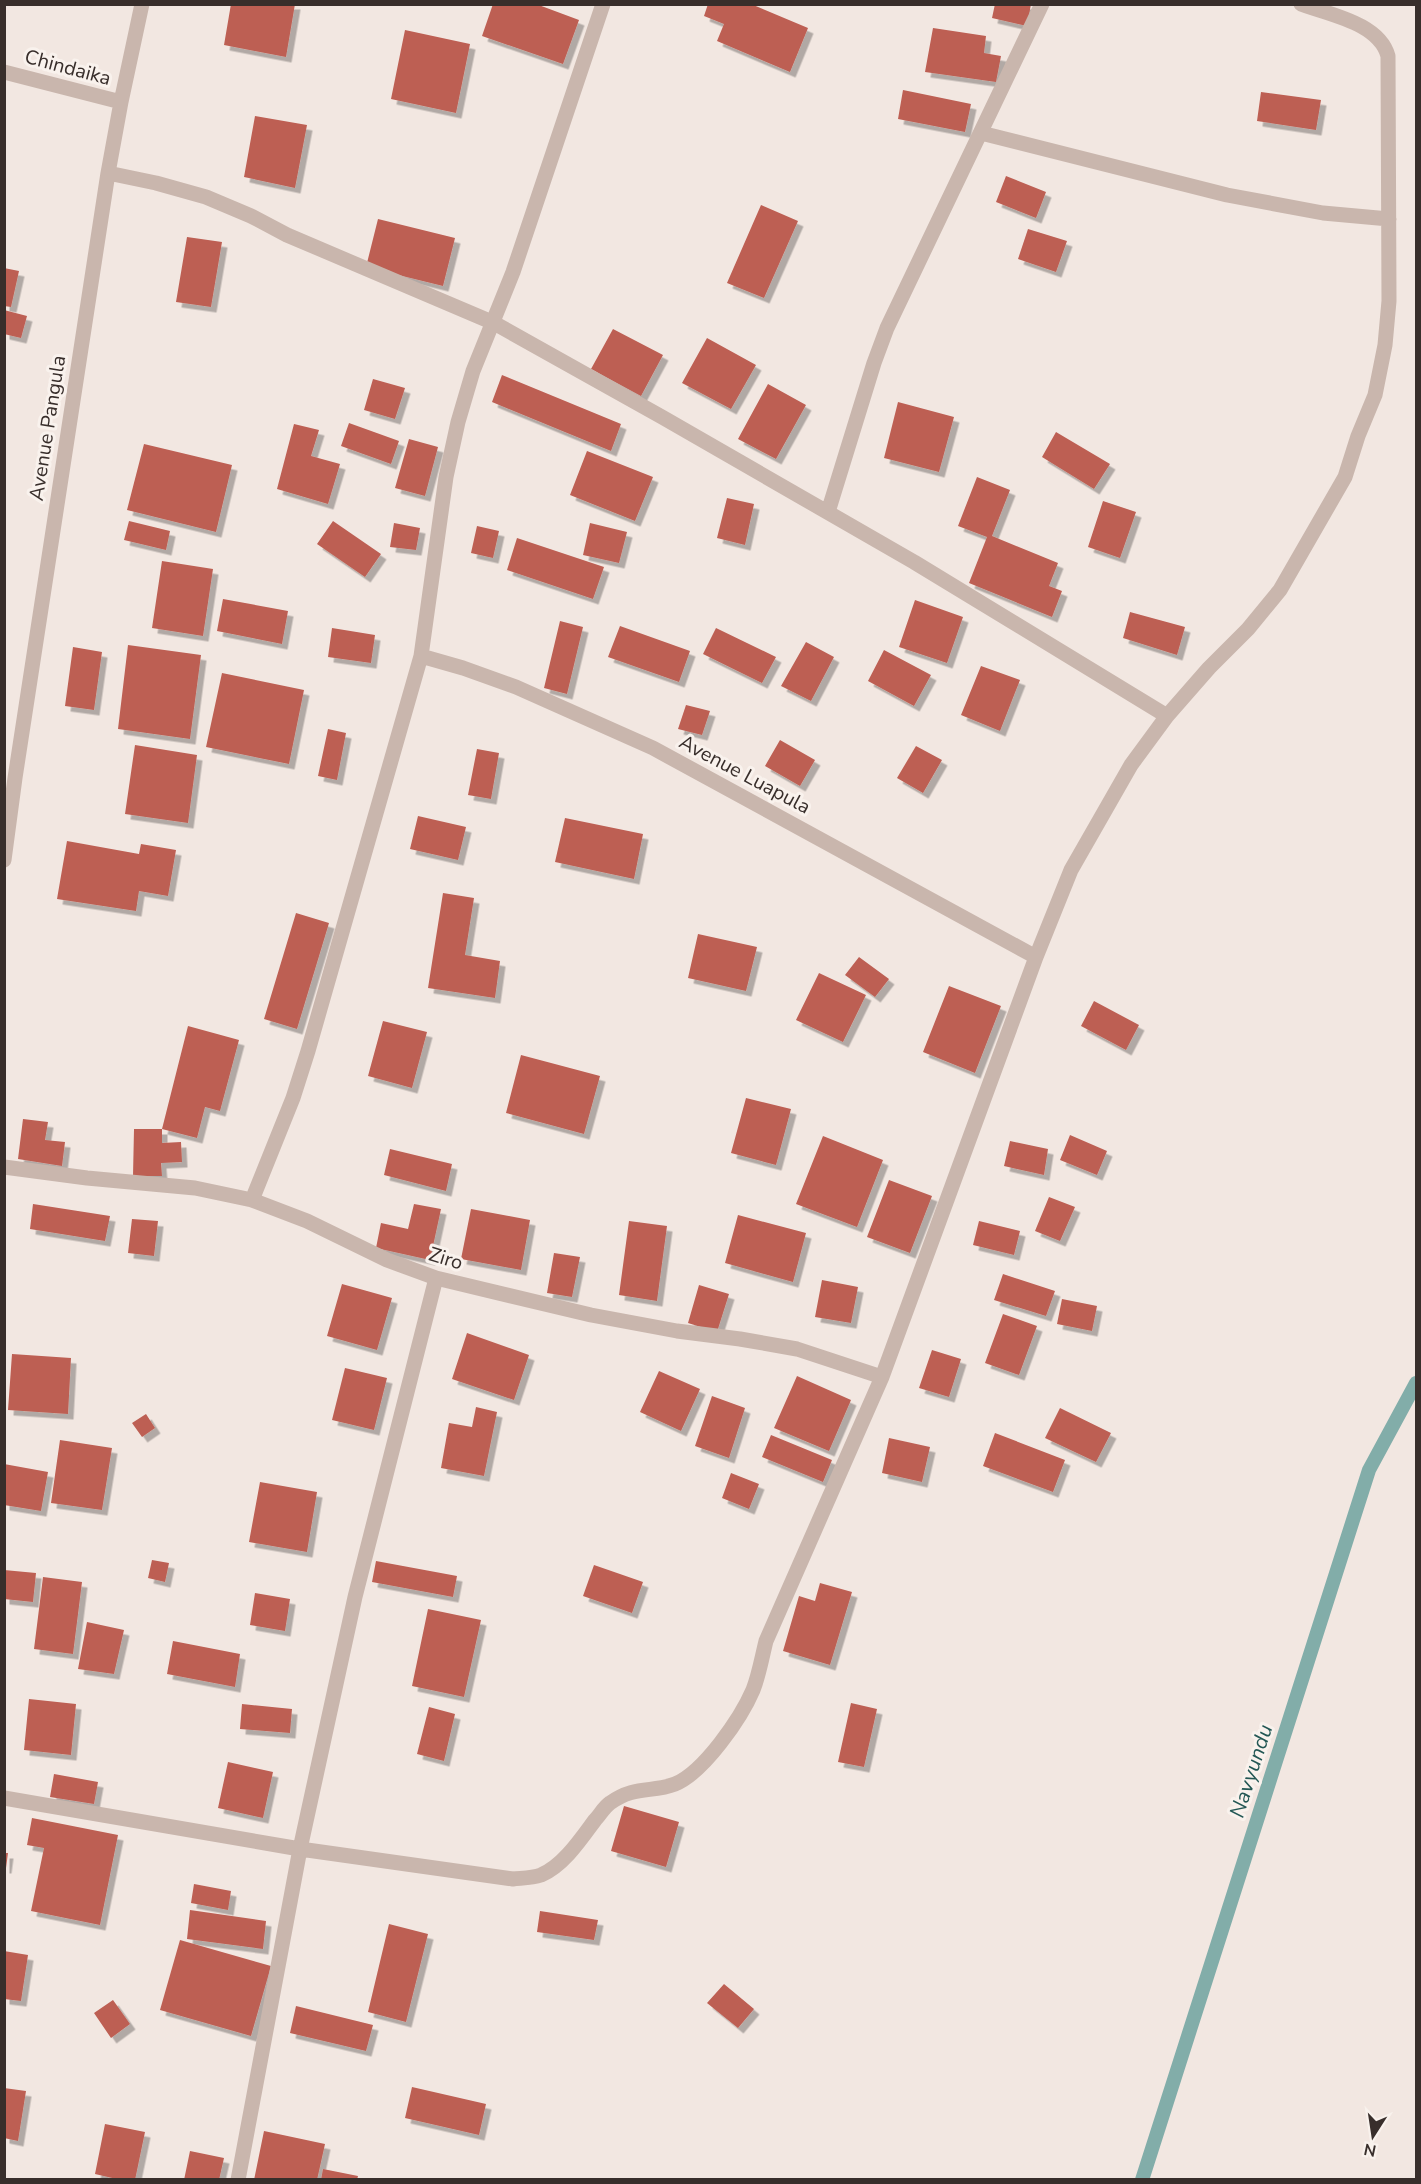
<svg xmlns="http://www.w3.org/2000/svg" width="1421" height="2184" font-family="'Nunito Sans',sans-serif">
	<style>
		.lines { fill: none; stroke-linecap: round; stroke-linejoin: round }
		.stream { stroke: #82ada9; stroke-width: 14 }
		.building { fill: #bd5f53; filter: url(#shadow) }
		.minor { stroke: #c9b6ad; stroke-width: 15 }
		.labels { text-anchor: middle; stroke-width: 6; stroke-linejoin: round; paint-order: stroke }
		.street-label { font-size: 20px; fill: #382e2b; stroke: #f9f2ed }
		.water-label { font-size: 21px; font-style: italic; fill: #235754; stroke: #f9f2ed }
	</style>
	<defs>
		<filter id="shadow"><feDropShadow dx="5.5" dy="5.5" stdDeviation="0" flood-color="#0004"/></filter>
	</defs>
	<rect width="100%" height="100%" fill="#f2e7e1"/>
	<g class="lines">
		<path class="stream" d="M 1142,2180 L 1369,1470 L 1416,1383"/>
	</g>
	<path class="building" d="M 231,4 L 295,4 L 286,57 L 224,45 Z
		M 493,4 L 536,4 L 579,20 L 563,64 L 482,36 Z
		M 708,4 L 751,4 L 808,28 L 790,72 L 717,41 L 724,24 L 704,16 Z
		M 995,4 L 1031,4 L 1027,26 L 992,18 Z
		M 933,28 L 986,36 L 984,53 L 1001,56 L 996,82 L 925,72 Z
		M 405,30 L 470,44 L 456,113 L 391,99 Z
		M 903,90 L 971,104 L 965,132 L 898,119 Z
		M 1261,92 L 1321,100 L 1316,130 L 1257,121 Z
		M 255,116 L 307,125 L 295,188 L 244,177 Z
		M 1006,176 L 1046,192 L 1036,218 L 996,202 Z
		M 761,205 L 798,221 L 764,298 L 727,283 Z
		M 378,219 L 455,238 L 443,286 L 366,267 Z
		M 1028,229 L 1067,241 L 1056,272 L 1018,259 Z
		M 187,237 L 222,242 L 211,307 L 176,302 Z
		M 4,268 L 19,271 L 11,307 L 4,306 Z
		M 4,310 L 27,316 L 21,338 L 4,334 Z
		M 613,329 L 663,355 L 641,396 L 591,369 Z
		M 707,338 L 756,365 L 731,409 L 682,383 Z
		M 502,375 L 621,424 L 611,451 L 492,402 Z
		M 373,379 L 405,388 L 395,419 L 364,410 Z
		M 768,384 L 806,405 L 776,459 L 738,439 Z
		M 898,402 L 954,417 L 939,472 L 884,458 Z
		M 349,423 L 399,441 L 391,464 L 341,446 Z
		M 294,424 L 319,430 L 311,456 L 340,464 L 328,504 L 277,489 Z
		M 1056,432 L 1110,464 L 1094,489 L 1042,457 Z
		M 409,439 L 438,447 L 425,496 L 395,488 Z
		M 144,444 L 232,465 L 216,532 L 127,510 Z
		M 587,451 L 653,477 L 635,521 L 570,495 Z
		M 977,477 L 1010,490 L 992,536 L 1058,563 L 1049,586 L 1062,591 L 1052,617 L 969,583 L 987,537 L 958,526 Z
		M 727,498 L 754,504 L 745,545 L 717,538 Z
		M 1103,501 L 1136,512 L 1120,558 L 1088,547 Z
		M 129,521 L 170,531 L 166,550 L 124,540 Z
		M 333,521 L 381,554 L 365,577 L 317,544 Z
		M 394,523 L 420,528 L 416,550 L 390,547 Z
		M 590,523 L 627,532 L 619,563 L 583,555 Z
		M 477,526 L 499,531 L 493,558 L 471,553 Z
		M 517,538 L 604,567 L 593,599 L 507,570 Z
		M 162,561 L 213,569 L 203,636 L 152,628 Z
		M 223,599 L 288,611 L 282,644 L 217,631 Z
		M 915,600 L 963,617 L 947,663 L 899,647 Z
		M 1130,612 L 1185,627 L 1177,655 L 1123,638 Z
		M 560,621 L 583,627 L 567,694 L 544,688 Z
		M 620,626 L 690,651 L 679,682 L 608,657 Z
		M 332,628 L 375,635 L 371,663 L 328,657 Z
		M 716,628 L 776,657 L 762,683 L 703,654 Z
		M 806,642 L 834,657 L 811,701 L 781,686 Z
		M 128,645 L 201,655 L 190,739 L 118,729 Z
		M 73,647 L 102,652 L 94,710 L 65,706 Z
		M 884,650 L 931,675 L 914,706 L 868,681 Z
		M 981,666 L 1020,680 L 1000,731 L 961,715 Z
		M 222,673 L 304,690 L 289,764 L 206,747 Z
		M 686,705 L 710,711 L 702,735 L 678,729 Z
		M 328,729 L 346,733 L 337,780 L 318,776 Z
		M 780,740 L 815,760 L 800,786 L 765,766 Z
		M 135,745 L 197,755 L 188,823 L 125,814 Z
		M 916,746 L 942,760 L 923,793 L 897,778 Z
		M 477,749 L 499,753 L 491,799 L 468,795 Z
		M 418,816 L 466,827 L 458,860 L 410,849 Z
		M 565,818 L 643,834 L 634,879 L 555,862 Z
		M 67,841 L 139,854 L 141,844 L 176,850 L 168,896 L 139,891 L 136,911 L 57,899 Z
		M 443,893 L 474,898 L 465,955 L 500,961 L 495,998 L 428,988 Z
		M 296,913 L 329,923 L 297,1029 L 264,1019 Z
		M 698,934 L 757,947 L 746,991 L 688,978 Z
		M 859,957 L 889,979 L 875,997 L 845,975 Z
		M 819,973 L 866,995 L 843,1042 L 796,1020 Z
		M 949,986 L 1001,1006 L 975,1073 L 923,1052 Z
		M 1094,1001 L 1139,1025 L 1126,1050 L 1081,1026 Z
		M 383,1021 L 427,1032 L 412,1088 L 368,1076 Z
		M 188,1026 L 239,1040 L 220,1111 L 205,1107 L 197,1138 L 162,1129 Z
		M 521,1055 L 600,1076 L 584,1134 L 506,1113 Z
		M 746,1098 L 791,1109 L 776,1165 L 731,1153 Z
		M 23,1119 L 48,1122 L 45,1140 L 65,1142 L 62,1166 L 18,1159 Z
		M 134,1129 L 162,1129 L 162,1143 L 181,1142 L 182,1162 L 161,1163 L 162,1176 L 133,1176 Z
		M 1070,1135 L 1107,1151 L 1097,1175 L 1060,1160 Z
		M 823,1136 L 883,1160 L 857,1227 L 796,1204 Z
		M 1010,1141 L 1048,1149 L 1044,1175 L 1004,1166 Z
		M 390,1149 L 452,1164 L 446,1191 L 384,1175 Z
		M 889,1180 L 932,1196 L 910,1253 L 867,1237 Z
		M 1049,1197 L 1075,1207 L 1060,1241 L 1035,1231 Z
		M 33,1204 L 110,1216 L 105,1241 L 30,1229 Z
		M 414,1204 L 441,1209 L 430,1260 L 376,1248 L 381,1223 L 408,1229 Z
		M 471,1209 L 530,1220 L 521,1270 L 461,1259 Z
		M 738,1215 L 806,1233 L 793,1282 L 725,1263 Z
		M 132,1219 L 158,1221 L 154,1256 L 128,1253 Z
		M 629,1221 L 667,1226 L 657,1301 L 619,1295 Z
		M 979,1221 L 1020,1231 L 1014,1255 L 973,1245 Z
		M 554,1253 L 580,1257 L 572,1297 L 547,1293 Z
		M 1003,1274 L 1055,1291 L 1046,1316 L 994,1300 Z
		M 822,1280 L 858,1287 L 851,1323 L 815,1317 Z
		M 342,1284 L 392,1298 L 377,1350 L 327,1336 Z
		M 699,1285 L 729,1294 L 717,1332 L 688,1323 Z
		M 1062,1299 L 1097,1306 L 1092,1331 L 1057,1324 Z
		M 1003,1314 L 1037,1326 L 1019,1375 L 985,1363 Z
		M 467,1333 L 529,1355 L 514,1400 L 452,1379 Z
		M 932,1350 L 961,1359 L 949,1397 L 919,1388 Z
		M 12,1354 L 71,1358 L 68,1414 L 8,1410 Z
		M 345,1368 L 387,1378 L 374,1430 L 332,1420 Z
		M 659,1371 L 700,1389 L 681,1431 L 640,1412 Z
		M 797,1376 L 851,1400 L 829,1451 L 774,1428 Z
		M 712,1396 L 745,1408 L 729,1458 L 695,1446 Z
		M 476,1407 L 497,1412 L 484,1476 L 441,1468 L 449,1423 L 472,1427 Z
		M 1060,1408 L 1111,1433 L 1096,1462 L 1045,1438 Z
		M 146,1414 L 155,1428 L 142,1437 L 132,1423 Z
		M 995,1433 L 1065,1460 L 1053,1492 L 983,1466 Z
		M 771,1435 L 832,1460 L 823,1482 L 762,1457 Z
		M 889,1438 L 930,1447 L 922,1482 L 882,1473 Z
		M 60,1440 L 112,1448 L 102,1510 L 51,1503 Z
		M 4,1464 L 48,1472 L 41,1511 L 4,1505 Z
		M 731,1473 L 759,1484 L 749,1509 L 722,1498 Z
		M 260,1482 L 317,1492 L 307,1552 L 249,1542 Z
		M 152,1560 L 169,1563 L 165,1582 L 148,1578 Z
		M 376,1561 L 457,1576 L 453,1597 L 372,1582 Z
		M 594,1565 L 643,1582 L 632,1613 L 583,1596 Z
		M 4,1570 L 36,1573 L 33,1602 L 4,1599 Z
		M 43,1577 L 82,1582 L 73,1654 L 34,1649 Z
		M 820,1583 L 852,1592 L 830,1665 L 783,1651 L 799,1596 L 815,1601 Z
		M 255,1593 L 290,1599 L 285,1631 L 250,1625 Z
		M 428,1609 L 481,1620 L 464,1697 L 412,1686 Z
		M 87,1622 L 124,1630 L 114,1674 L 78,1669 Z
		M 173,1641 L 240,1654 L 235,1687 L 167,1674 Z
		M 29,1699 L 76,1704 L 71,1755 L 24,1750 Z
		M 851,1703 L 877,1709 L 864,1767 L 838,1762 Z
		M 242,1704 L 292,1709 L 290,1733 L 240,1729 Z
		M 429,1707 L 455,1714 L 444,1761 L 417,1754 Z
		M 228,1762 L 273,1772 L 263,1818 L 218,1808 Z
		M 54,1774 L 98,1782 L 94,1804 L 50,1797 Z
		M 624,1806 L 679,1822 L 666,1867 L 611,1851 Z
		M 32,1818 L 118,1835 L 100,1925 L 31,1911 L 44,1848 L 27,1845 Z
		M 4,1853 L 8,1853 L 6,1868 L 4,1868 Z
		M 194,1884 L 231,1891 L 228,1910 L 191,1903 Z
		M 190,1910 L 266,1921 L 263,1949 L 187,1939 Z
		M 540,1911 L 598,1920 L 594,1940 L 537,1932 Z
		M 389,1924 L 428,1934 L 406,2022 L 368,2012 Z
		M 180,1940 L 271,1966 L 251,2036 L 160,2010 Z
		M 4,1951 L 28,1955 L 21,2001 L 4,1999 Z
		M 724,1984 L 754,2009 L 738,2028 L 707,2003 Z
		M 113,2000 L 130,2024 L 111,2038 L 94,2013 Z
		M 296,2006 L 373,2025 L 366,2051 L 290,2033 Z
		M 412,2087 L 486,2104 L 479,2135 L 405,2118 Z
		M 4,2088 L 26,2091 L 18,2141 L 4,2138 Z
		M 105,2124 L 145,2132 L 135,2180 L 121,2180 L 95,2174 Z
		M 264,2131 L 325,2144 L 317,2180 L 254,2180 Z
		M 190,2151 L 224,2158 L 219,2180 L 184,2180 Z
		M 323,2169 L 358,2176 L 357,2180 L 321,2180 Z"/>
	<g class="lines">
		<path class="minor" d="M 4,72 L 121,102
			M 981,133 L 1227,195 L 1323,213 L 1389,219
			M 108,173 L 156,183 L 206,197 L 251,216 L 287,235 L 494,323 L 662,417 L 914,562 L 1167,716
			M 828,512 L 874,363 L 887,328 L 1042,4
			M 421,656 L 463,668 L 516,687 L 653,748 L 1036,957
			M 4,860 L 15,778 L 108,173 L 121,102 L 142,4
			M 4,1167 L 87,1178 L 195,1188 L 252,1200 L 307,1221 L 387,1260 L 436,1278 L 591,1315 L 677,1331 L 740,1339 L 797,1349 L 882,1377
			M 252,1200 L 293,1098 L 308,1051 L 421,656 L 446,477 L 458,422 L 473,371 L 513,272 L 603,4
			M 4,1798 L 300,1849 L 513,1879 C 522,1878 532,1878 541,1875 C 563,1866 581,1839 595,1820 C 600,1815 604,1807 610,1803 C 635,1785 652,1793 675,1784 C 704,1772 741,1718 753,1690 C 759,1675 762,1657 766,1641 L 882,1377 L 1036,957 L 1071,870 L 1131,765 L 1167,716 L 1209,668 L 1248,629 L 1280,590 L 1345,477 L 1358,436 L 1375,395 L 1385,345 L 1389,301 L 1388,56 C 1379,23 1330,15 1301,4
			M 238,2180 L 300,1849 L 355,1597 L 436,1278"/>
	</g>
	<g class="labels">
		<g class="street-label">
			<text transform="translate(68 67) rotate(15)" y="7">Chindaika</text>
			<text transform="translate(47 428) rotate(-81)" y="7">Avenue Pangula</text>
			<text transform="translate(745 774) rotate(28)" y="7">Avenue Luapula</text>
			<text transform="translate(446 1258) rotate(17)" y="7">Ziro</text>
		</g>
		<g class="water-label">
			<text transform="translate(1251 1771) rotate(-72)" y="7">Navyundu</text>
		</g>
	</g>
	<rect width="1421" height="2184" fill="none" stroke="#382e2b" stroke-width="12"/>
	<g transform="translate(1373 2136) rotate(192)" stroke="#f9f2ed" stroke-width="4.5" paint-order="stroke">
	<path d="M0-4.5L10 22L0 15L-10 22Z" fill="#382e2b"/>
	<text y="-9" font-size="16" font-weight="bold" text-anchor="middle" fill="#382e2b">N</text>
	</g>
</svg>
